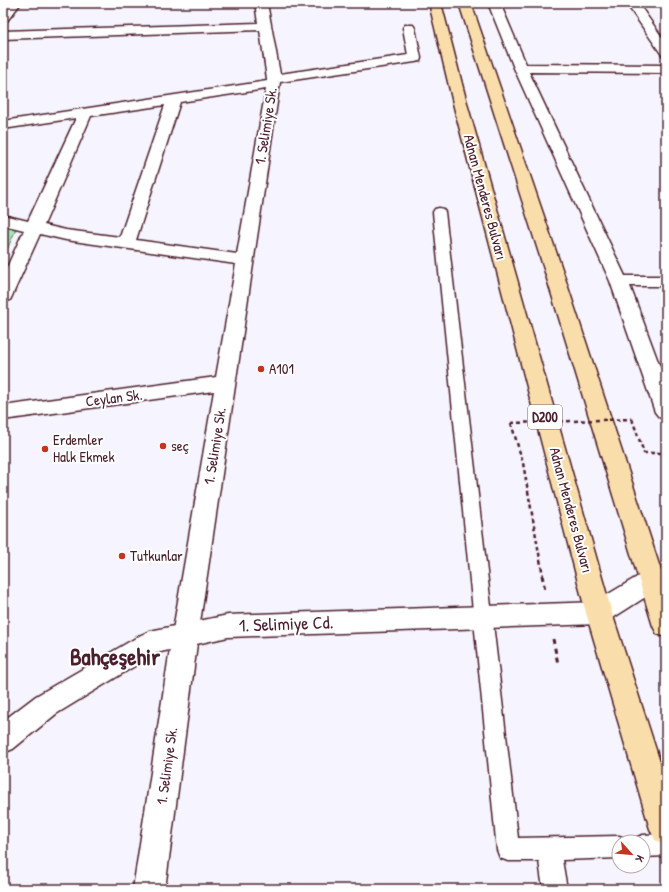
<svg xmlns="http://www.w3.org/2000/svg" width="669" height="892" font-family="'Patrick Hand',sans-serif">
	<style>
		.green { fill: #9fe6b4; stroke: #748270 }
		.lines { fill: none; stroke-linecap: round; stroke-linejoin: round }
		.lane-casing { stroke: #4a1f2b; stroke-width: 3 }
		.street-casing { stroke: #4a1f2b; stroke-width: 3 }
		.secondary-casing { stroke: #4a1f2b; stroke-width: 3 }
		.highway-casing { stroke: #4a1f2b; stroke-width: 3 }
		.path-far1 { stroke: #4a1f2b; stroke-width: 2.5; stroke-dasharray: 4 3; stroke-linecap: butt }
		.path { stroke: #4a1f2b; stroke-width: 3; stroke-dasharray: 5 4; stroke-linecap: butt }
		.lane { fill: #fff; fill-rule: evenodd }
		.street { fill: #fff; fill-rule: evenodd }
		.secondary { fill: #fff; fill-rule: evenodd }
		.highway { fill: #f9deab; fill-rule: evenodd }
		.path-bridge { stroke: #4a1f2b; stroke-width: 2.5; stroke-dasharray: 4 3; stroke-linecap: butt }
		.poi-dot { fill: #c8321e; stroke: #fff; stroke-width: 1.5 }
		.labels { text-anchor: middle; stroke-width: 4; stroke-linejoin: round; paint-order: stroke }
		.shield { fill: #fff; stroke: #80626b; stroke-width: 1 }
		.shield-label { font-size: 14px; font-weight: bold; fill: #4a1f2b }
		.street-label { font-size: 15px; fill: #4a1f2b; stroke: #fff }
		.poi-label { font-size: 15px; fill: #4a1f2b; stroke: #fff; text-anchor: start }
		.near-street-label { font-size: 18px; fill: #4a1f2b; stroke: #fff }
		.near-district-label { font-size: 23px; font-weight: bold; fill: #4a1f2b; stroke: #fff }
	</style>
	<rect width="100%" height="100%" fill="#f6f4fe"/>
	<filter id="ink" filterUnits="userSpaceOnUse"><feTurbulence type="fractalNoise" baseFrequency=".025" numOctaves="2"/><feDisplacementMap in="SourceGraphic" scale="8" xChannelSelector="R" yChannelSelector="G"/><feConvolveMatrix kernelMatrix="1 2 1 2 8 2 1 2 1" color-interpolation-filters="sRGB"/></filter>
	<g filter="url(#ink)">
		<path class="green" d="M 3,227 L 16,229 L 3,259 Z"/>
		<g class="lines">
			<g class="lane-casing">
				<path id="lane" d="M 439,208 L 443,209 L 445,212 L 518,838 L 619,836 L 627,839 L 628,842 L 619,842 L 619,858 L 562,860 L 567,889 L 543,889 L 539,861 L 508,861 L 500,858 L 497,850 L 433,212 L 435,209 Z
					M 666,834 L 666,856 L 643,857 L 643,842 L 633,842 L 635,838 L 643,835 Z"/>
			</g>
			<g class="street-casing">
				<path id="street" d="M 9,3 L 21,3 L 7,21 L 3,22 L 3,10 Z
					M 255,3 L 267,3 L 280,74 L 408,55 L 403,28 L 405,25 L 413,25 L 415,28 L 421,58 L 420,61 L 415,62 L 280,82 L 198,636 L 165,889 L 133,889 L 172,636 L 214,391 L 3,420 L 3,406 L 216,377 L 236,264 L 66,240 L 40,234 L 12,296 L 10,300 L 3,302 L 3,276 L 24,230 L 3,225 L 3,215 L 28,221 L 76,118 L 3,129 L 3,121 L 267,81 L 267,79 L 260,30 L 3,39 L 3,31 L 258,23 ZM 266,89 L 237,254 L 136,240 L 180,102 ZM 165,105 L 120,237 L 66,230 L 44,225 L 91,116 Z
					M 488,3 L 500,3 L 526,64 L 666,65 L 666,73 L 529,72 L 625,276 L 666,276 L 666,286 L 630,286 L 666,383 L 666,419 L 659,417 L 655,412 L 610,281 L 514,68 Z
					M 626,3 L 638,3 L 666,43 L 666,56 L 662,55 Z
					M 651,571 L 666,571 L 666,591 L 655,591 L 608,621 L 599,624 L 590,621 L 586,613 L 590,605 L 642,574 Z"/>
			</g>
			<g class="secondary-casing">
				<path id="secondary" d="M 599,602 L 608,605 L 612,613 L 608,621 L 599,624 L 228,637 L 156,653 L 56,714 L 13,749 L 3,753 L 3,721 L 36,696 L 141,635 L 150,631 L 228,615 Z"/>
			</g>
			<g class="highway-casing">
				<path id="highway" d="M 429,3 L 441,3 L 468,107 L 612,613 L 666,781 L 666,845 L 655,840 L 650,829 L 586,613 L 454,107 Z
					M 459,3 L 471,3 L 562,269 L 666,586 L 666,637 L 657,634 L 653,626 L 544,269 Z"/>
			</g>
			<path class="path-far1" d="M 632,419 L 644,453 L 666,453
				M 511,423 L 523,463 L 543,576"/>
			<path class="path" d="M 542,575 L 545,590
				M 553,639 L 558,664"/>
			<use href="#lane" class="lane"/>
			<use href="#street" class="street"/>
			<use href="#secondary" class="secondary"/>
			<use href="#highway" class="highway"/>
			<path class="path-bridge" d="M 511,423 L 632,419"/>
		</g>
	</g>
	<g class="poi-dot">
		<circle cx="261" cy="369" r="4"/>
		<circle cx="163" cy="446" r="4"/>
		<circle cx="45" cy="449" r="4"/>
		<circle cx="122" cy="556" r="4"/>
	</g>
	<g class="labels">
		<rect class="shield" x="528" y="405" width="34" height="24" rx="3"/>
		<g class="shield-label">
			<text x="545" y="422">D200</text>
		</g>
		<g class="street-label">
			<text transform="translate(266 126) rotate(-81)" y="5">1. Selimiye Sk.</text>
			<text transform="translate(485 197) rotate(75)" y="5">Adnan Menderes Bulvarı</text>
			<text transform="translate(114 398) rotate(-7)" y="5">Ceylan Sk.</text>
			<text transform="translate(215 446) rotate(-81)" y="5">1. Selimiye Sk.</text>
			<text transform="translate(571 510) rotate(75)" y="5">Adnan Menderes Bulvarı</text>
			<text transform="translate(167 766) rotate(-82)" y="5">1. Selimiye Sk.</text>
		</g>
		<g class="poi-label">
			<text x="269" y="374">A101</text>
			<text x="53" y="445">Erdemler<tspan x="53" dy="17">Halk Ekmek</tspan></text>
			<text x="171" y="451">seç</text>
			<text x="130" y="561">Tutkunlar</text>
		</g>
		<g class="near-street-label">
			<text transform="translate(286 624) rotate(-2)" y="6">1. Selimiye Cd.</text>
		</g>
		<g class="near-district-label">
			<text x="115" y="665">Bahçeşehir</text>
		</g>
	</g>
	<rect width="669" height="892" fill="none" stroke="#fff" stroke-width="16"/>
	<rect x="8" y="8" width="653" height="876" fill="none" stroke="#4a1f2b" stroke-width="1.5" filter="url(#ink)"/>
	<g transform="translate(631 854) rotate(117)"><circle r="19" fill="#ffffff" stroke="#b7a5aa"/>
	<path d="M0-3L7 15L0 10L-7 15Z" fill="#c8321e"/>
	<text y="-6" font-size="11" font-weight="bold" text-anchor="middle" fill="#4a1f2b">K</text>
	</g>
</svg>
